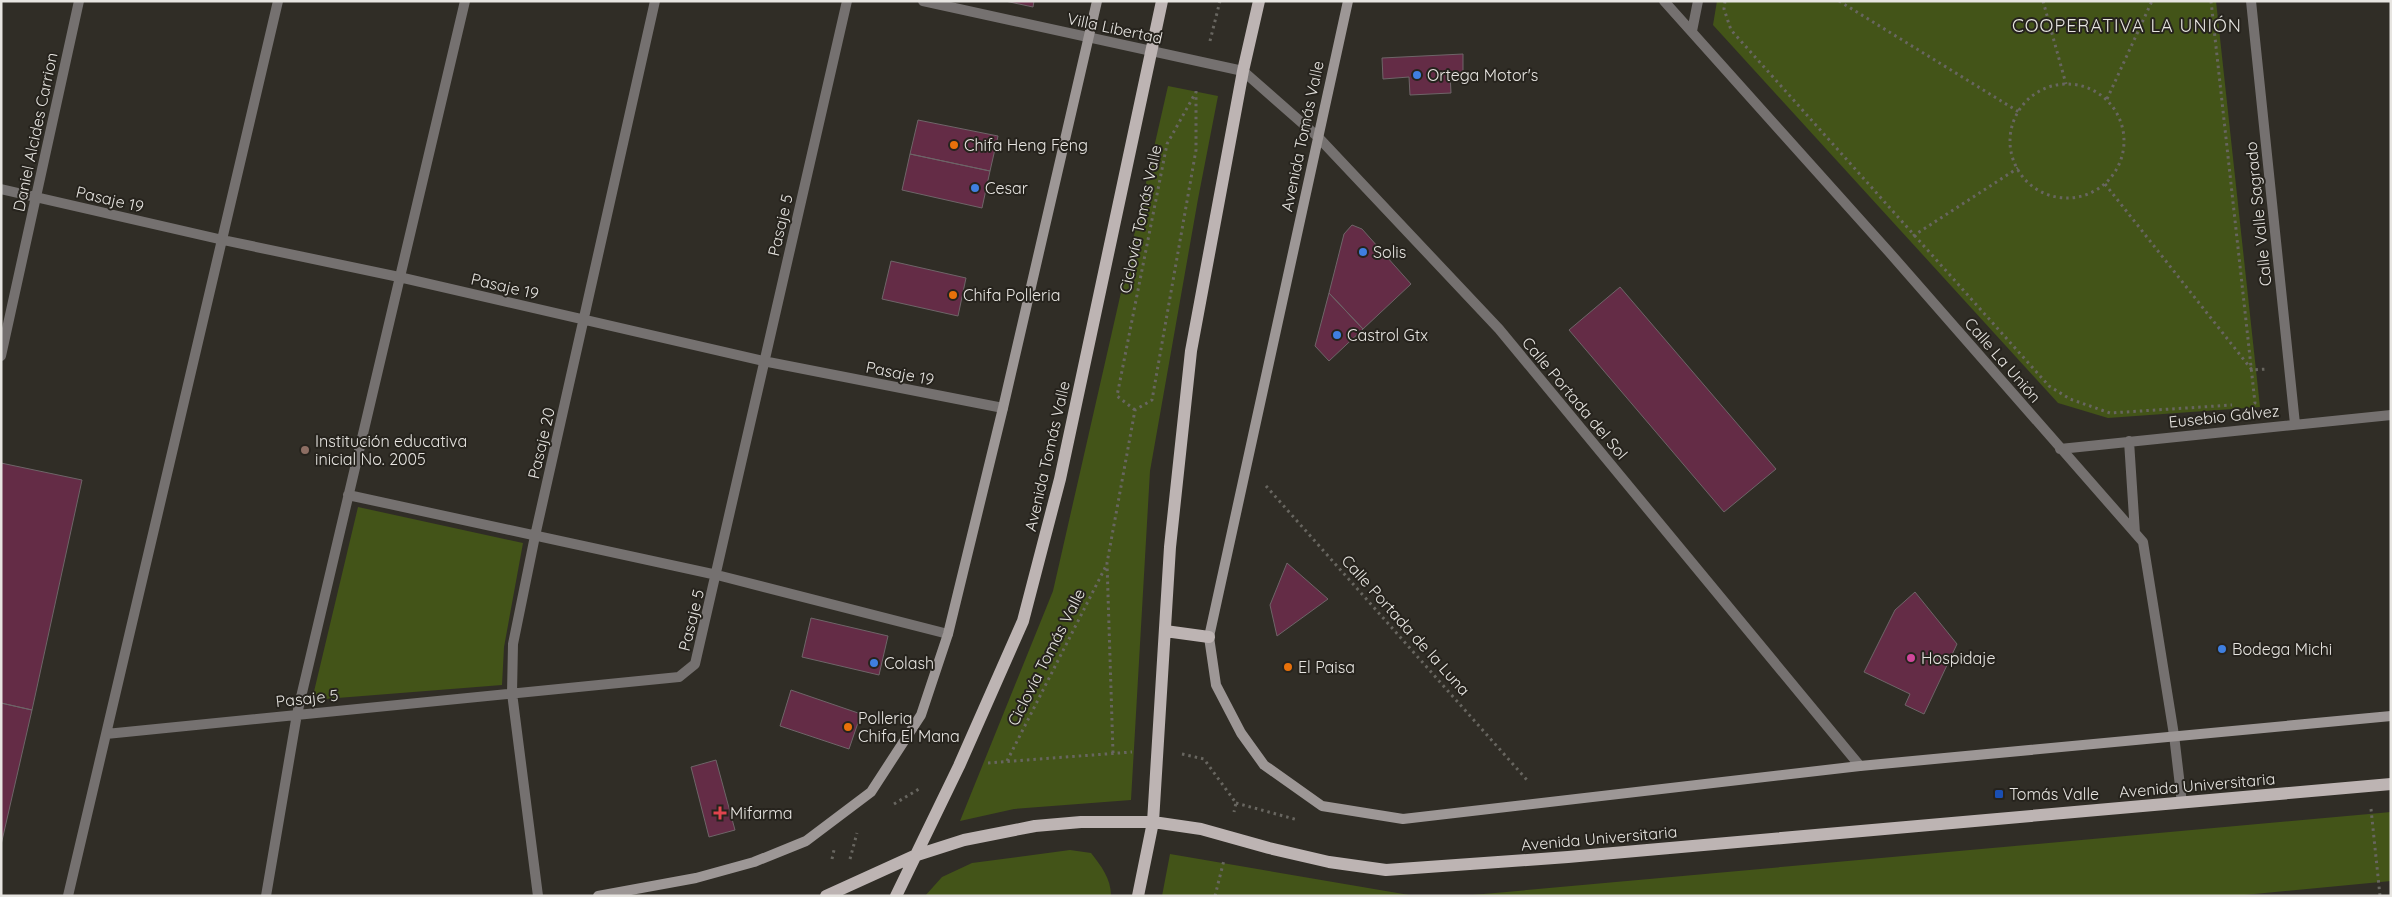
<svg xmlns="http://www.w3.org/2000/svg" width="2392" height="897" font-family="Quicksand,sans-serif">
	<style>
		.green { fill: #435418 }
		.building { fill: #642c46; stroke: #6e6568 }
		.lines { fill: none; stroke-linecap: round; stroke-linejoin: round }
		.path { stroke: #686660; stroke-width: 3; stroke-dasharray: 2.5 4; stroke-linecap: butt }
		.street { stroke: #757170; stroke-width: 10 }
		.secondary { stroke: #9d9796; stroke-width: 10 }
		.primary { stroke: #bdb4b3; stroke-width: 12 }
		.shop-dot { fill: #3f7fe0; stroke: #26231d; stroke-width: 2 }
		.food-dot { fill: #e8710a; stroke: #26231d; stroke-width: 2 }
		.education-dot { fill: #8d6e63; stroke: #26231d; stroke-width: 2 }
		.hotel-dot { fill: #d1479c; stroke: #26231d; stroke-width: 2 }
		.transit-dot { fill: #1a4fb4; stroke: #26231d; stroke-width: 2 }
		.health-dot { fill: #e0444e; stroke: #26231d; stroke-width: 2 }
		.labels { text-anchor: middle; stroke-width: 4; stroke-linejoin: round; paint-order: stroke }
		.street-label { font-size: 16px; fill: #e7e5e1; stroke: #26231d }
		.poi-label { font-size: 16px; fill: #e7e5e1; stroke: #26231d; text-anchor: start }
		.neighbourhood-label { font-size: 18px; letter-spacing: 1px; fill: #e7e5e1; stroke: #26231d }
	</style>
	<rect width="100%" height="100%" fill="#302d26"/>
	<path class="green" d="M 1717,1 L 2216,1 L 2260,407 L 2108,418 L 2058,403 L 1713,25 Z
		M 1168,86 L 1218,96 L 1198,199 L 1150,471 L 1131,800 L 1014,809 L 960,821 L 1053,591 Z
		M 358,507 L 523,543 L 504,647 L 502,685 L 312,700 Z
		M 2391,812 L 2391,881 L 2234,896 L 1461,896 Z
		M 1070,850 L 1091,853 C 1101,866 1111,878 1111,896 L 925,896 L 942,877 L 972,863 Z
		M 1170,854 L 1415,896 L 1162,896 Z"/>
	<path class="building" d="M 1005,1 L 1034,1 L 1033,7 Z
		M 1463,54 L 1463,72 L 1450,73 L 1451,93 L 1410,95 L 1409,77 L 1383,79 L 1382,58 Z
		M 918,120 L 998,136 L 990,171 L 910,154 Z
		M 910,154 L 990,171 L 982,208 L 902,190 Z
		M 1352,225 L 1362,229 L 1411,284 L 1363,329 L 1329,293 L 1344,234 Z
		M 891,261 L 966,278 L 958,316 L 882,299 Z
		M 1620,287 L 1776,469 L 1724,512 L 1569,330 Z
		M 1329,293 L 1363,329 L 1329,361 L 1315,346 Z
		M 1,463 L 82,480 L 32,710 L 1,703 Z
		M 1287,563 L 1328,599 L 1277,636 L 1270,605 Z
		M 1915,592 L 1957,644 L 1924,714 L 1905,705 L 1910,694 L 1864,672 L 1895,610 Z
		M 811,618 L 888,636 L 879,675 L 802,657 Z
		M 791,690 L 861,714 L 849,749 L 780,726 Z
		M 1,703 L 32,710 L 1,845 Z
		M 716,760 L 735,830 L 709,837 L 691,767 Z"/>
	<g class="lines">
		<path class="path" d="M 1725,1 L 1724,9 L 1731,30 L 2049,386 L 2070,399 L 2110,413 L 2232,405
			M 1839,1 L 2019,112
			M 2043,1 L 2066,84
			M 2211,1 L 2255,403 L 2254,404
			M 1210,41 L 1220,1
			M2010 141a57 57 0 1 1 114 0a57 57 0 1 1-114 0Z
			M 2107,99 L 2152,1
			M 2105,184 L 2252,370 L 2267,369
			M 1913,236 L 2018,168
			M 1135,410 L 1117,396 L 1167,144 L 1196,92
			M 1266,486 L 1527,780
			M 1113,753 L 1107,563 L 1135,410 L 1152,400 L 1196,150 L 1196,91
			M 1182,754 L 1204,759 L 1236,803 L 1234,812
			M 1007,761 L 1107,564
			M 988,763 L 1132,752
			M 1236,803 L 1298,820
			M 894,804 L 919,789
			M 2371,809 L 2380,896
			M 832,859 L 834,850
			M 850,859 L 857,833
			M 1215,896 L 1224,860"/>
		<path class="street" d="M 923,1 L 1243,71 L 1318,137 L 1499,329 L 1860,766
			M 1664,1 L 1889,252 L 2143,542 L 2174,735 L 2182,803
			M 2251,1 L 2295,424
			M 1692,31 L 1698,1
			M 1,189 L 223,240 L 399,277 L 763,361 L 1003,408
			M 1,356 L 79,1
			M 2129,441 L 2135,533
			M 2060,449 L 2391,415
			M 348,495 L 717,575 L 948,634
			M 106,734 L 679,677 L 695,664 L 847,1
			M 68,896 L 278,1
			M 266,896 L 297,714 L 465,1
			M 538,896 L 512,693 L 513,644 L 535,536 L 655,1"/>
		<path class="secondary" d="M 1348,1 L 1209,637 L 1216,685 L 1241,733 L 1264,765 L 1322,806 L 1403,819 L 1860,766 L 2391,716
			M 598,896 L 696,878 L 754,862 L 806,841 L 871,792 L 921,715 L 948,634 L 1003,408 L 1097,1"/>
		<path class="primary" d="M 1165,631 L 1209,637
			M 826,896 L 914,856 L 964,840 L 1035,826 L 1081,822 L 1153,822 L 1201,829 L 1269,848 L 1329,862 L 1386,870 L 1568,857 L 2391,784
			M 896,896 L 959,766 L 1023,621 L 1060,479 L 1162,1
			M 1138,896 L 1153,822 L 1170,547 L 1191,351 L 1243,71 L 1259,1"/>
	</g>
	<g class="shop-dot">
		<circle cx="1417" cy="75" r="5"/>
		<circle cx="975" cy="188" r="5"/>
		<circle cx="1363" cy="252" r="5"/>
		<circle cx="1337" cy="335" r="5"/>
		<circle cx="2222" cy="649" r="5"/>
		<circle cx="874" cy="663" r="5"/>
	</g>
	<g class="food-dot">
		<circle cx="954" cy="145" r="5"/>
		<circle cx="953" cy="295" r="5"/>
		<circle cx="1288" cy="667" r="5"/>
		<circle cx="848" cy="727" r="5"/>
	</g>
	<circle class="education-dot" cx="305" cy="450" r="5"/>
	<circle class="hotel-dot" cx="1911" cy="658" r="5"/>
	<rect class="transit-dot" x="1994" y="789" width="10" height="10" rx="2.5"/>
	<path class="health-dot" d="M717.5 805.5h5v5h5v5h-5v5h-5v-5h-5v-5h5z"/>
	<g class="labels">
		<g class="street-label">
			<text transform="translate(1115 28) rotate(12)" y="6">Villa Libertad</text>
			<text transform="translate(35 132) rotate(-78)" y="6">Daniel Alcides Carrion</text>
			<text transform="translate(1302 136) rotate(-78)" y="6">Avenida Tomás Valle</text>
			<text transform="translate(110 199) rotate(13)" y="6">Pasaje 19</text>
			<text transform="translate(2258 214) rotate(-96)" y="6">Calle Valle Sagrado</text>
			<text transform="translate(1140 219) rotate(-78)" y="6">Ciclovía Tomás Valle</text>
			<text transform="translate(780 225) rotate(-77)" y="6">Pasaje 5</text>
			<text transform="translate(505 286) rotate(13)" y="6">Pasaje 19</text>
			<text transform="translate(2003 360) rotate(49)" y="6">Calle La Unión</text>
			<text transform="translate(900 373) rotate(11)" y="6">Pasaje 19</text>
			<text transform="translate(1575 398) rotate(50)" y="6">Calle Portada del Sol</text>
			<text transform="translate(2224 416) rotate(-6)" y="6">Eusebio Gálvez</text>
			<text transform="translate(541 443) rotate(-77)" y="6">Pasaje 20</text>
			<text transform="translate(1047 456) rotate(-77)" y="6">Avenida Tomás Valle</text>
			<text transform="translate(691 620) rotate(-76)" y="6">Pasaje 5</text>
			<text transform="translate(1406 625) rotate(48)" y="6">Calle Portada de la Luna</text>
			<text transform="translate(1046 657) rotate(-63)" y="6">Ciclovía Tomás Valle</text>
			<text transform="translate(307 698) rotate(-6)" y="6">Pasaje 5</text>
			<text transform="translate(2197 785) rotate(-5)" y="6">Avenida Universitaria</text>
			<text transform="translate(1599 838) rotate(-5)" y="6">Avenida Universitaria</text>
		</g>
		<g class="poi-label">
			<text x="1427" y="81">Ortega Motor's</text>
			<text x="964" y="151">Chifa Heng Feng</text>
			<text x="985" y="194">Cesar</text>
			<text x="1373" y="258">Solis</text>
			<text x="963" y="301">Chifa Polleria</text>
			<text x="1347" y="341">Castrol Gtx</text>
			<text x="315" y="447">Institución educativa<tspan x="315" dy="18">inicial No. 2005</tspan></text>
			<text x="2232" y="655">Bodega Michi</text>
			<text x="1921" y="664">Hospidaje</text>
			<text x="884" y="669">Colash</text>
			<text x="1298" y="673">El Paisa</text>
			<text x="858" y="724">Polleria<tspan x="858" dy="18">Chifa El Mana</tspan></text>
			<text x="2009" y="800">Tomás Valle</text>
			<text x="730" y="819">Mifarma</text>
		</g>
		<g class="neighbourhood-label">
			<text x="2127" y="32">COOPERATIVA LA UNIÓN</text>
		</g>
	</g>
	<rect width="2392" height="897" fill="none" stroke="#e7e5e1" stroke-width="5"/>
</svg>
